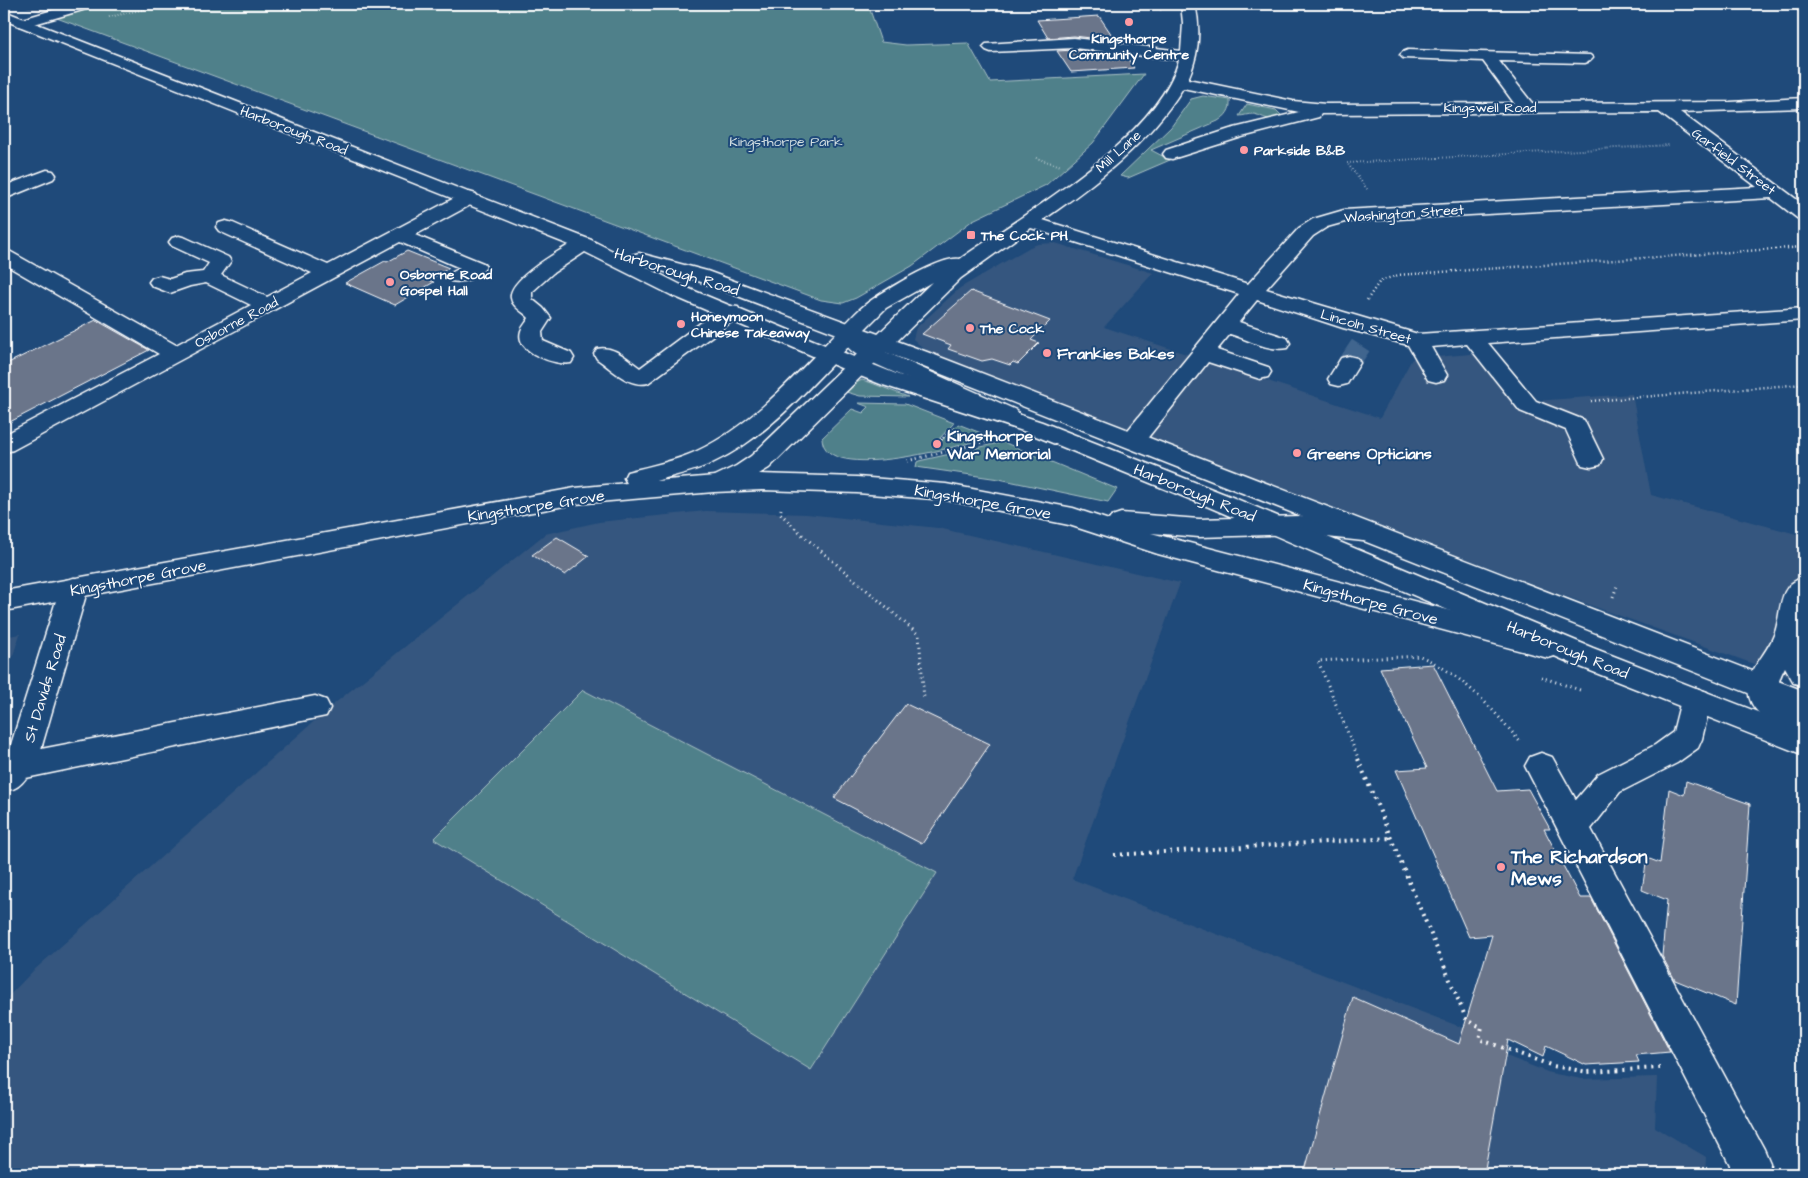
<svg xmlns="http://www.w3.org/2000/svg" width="1808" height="1178" font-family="'Architects Daughter',sans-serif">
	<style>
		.built { fill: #36577f }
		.green { fill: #50808a; stroke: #a8c0c4 }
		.building { fill: #6b748a; stroke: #fff }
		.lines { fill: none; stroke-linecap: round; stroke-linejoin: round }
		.minor-tunnel { stroke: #41658e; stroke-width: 21; stroke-dasharray: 21 11; stroke-linecap: butt }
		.minor-casing { stroke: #fff; stroke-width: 3 }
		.major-casing { stroke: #fff; stroke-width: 3 }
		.highway-casing { stroke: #fff; stroke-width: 3 }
		.path-far3 { stroke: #fff; stroke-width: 2; stroke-dasharray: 0.5 2.5; stroke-linecap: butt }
		.path-far2 { stroke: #fff; stroke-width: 2.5; stroke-dasharray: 1 3; stroke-linecap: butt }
		.path-far1 { stroke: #fff; stroke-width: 3; stroke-dasharray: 1 4; stroke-linecap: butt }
		.path { stroke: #fff; stroke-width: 4; stroke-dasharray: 2 5; stroke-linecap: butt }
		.minor { fill: #1f4a7a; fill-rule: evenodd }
		.major { fill: #1f4a7a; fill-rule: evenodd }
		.highway { fill: #1f4a7a; fill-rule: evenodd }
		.poi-dot { fill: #ff9aa2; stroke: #1f4a7a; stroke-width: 2 }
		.labels { text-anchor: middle; stroke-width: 4; stroke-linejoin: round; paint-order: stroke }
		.far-poi-label { font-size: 14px; font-weight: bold; fill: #fff; stroke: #1f4a7a; text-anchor: start }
		.far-street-label { font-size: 14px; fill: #fff; stroke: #1f4a7a }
		.far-park-label { font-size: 14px; fill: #d3dfe2; stroke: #1f4a7a }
		.street-label { font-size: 16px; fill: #fff; stroke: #1f4a7a }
		.poi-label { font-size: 16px; font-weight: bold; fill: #fff; stroke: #1f4a7a; text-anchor: start }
		.near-poi-label { font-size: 19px; font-weight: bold; fill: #fff; stroke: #1f4a7a; text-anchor: start }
	</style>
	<rect width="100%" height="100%" fill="#1f4a7a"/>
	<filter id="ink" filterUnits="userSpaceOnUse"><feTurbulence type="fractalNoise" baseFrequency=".02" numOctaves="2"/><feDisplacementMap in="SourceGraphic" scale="10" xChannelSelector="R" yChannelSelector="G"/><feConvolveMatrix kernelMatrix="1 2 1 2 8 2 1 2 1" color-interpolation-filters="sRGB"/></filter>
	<g filter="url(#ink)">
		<path class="built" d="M 18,4 L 100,4 L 54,17 Z
			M 1055,243 L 1153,273 L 1104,327 L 1380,418 L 1412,359 L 1495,352 L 1534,401 L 1632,394 L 1651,495 L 1804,536 L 1804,682 L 1551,591 L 932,353 L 923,348 L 913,339 L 916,328 L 960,288 L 1030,247 L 1038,244 Z
			M 706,511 L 806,514 L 938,528 L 1180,583 L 1072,879 L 1474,1032 L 1472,1043 L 1550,1073 L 1582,1079 L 1657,1077 L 1655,1127 L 1706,1157 L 1705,1174 L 4,1174 L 4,1001 L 32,972 L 329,708 L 545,534 L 599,522 Z
			M 20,634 L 4,683 L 4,637 Z"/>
		<path class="green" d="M 100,4 L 868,4 L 881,42 L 906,45 L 968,43 L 990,82 L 1144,74 L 1093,143 L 1046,185 L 973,220 L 912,266 L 856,298 L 843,303 L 821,300 L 54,17 Z
			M 1203,96 L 1230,100 C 1231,110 1226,116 1218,121 L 1151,150 L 1170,160 L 1128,178 L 1120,176 L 1171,127 L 1191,99 Z
			M 1247,104 L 1276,110 L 1281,115 C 1271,125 1263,115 1253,114 C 1248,114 1243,116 1239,116 Z
			M 862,380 L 869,382 L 908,397 L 860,396 L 846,392 L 856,383 Z
			M 858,403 L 905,404 L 954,423 L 939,439 L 942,440 L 958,424 L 991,437 C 965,444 824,486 822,438 L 852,409 L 863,413 L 869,407 Z
			M 1003,442 L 1117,489 L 1108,502 L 999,479 L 916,467 L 917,462 L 919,461 Z
			M 583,690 L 937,873 L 811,1070 L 434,839 Z"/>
		<path class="building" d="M 1099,16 L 1116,41 L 1074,36 L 1048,38 L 1037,20 Z
			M 1074,50 L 1126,56 L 1134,68 L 1071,72 L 1057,51 Z
			M 407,251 L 449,268 L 429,280 L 434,282 L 395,305 L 345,283 L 385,261 L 387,262 Z
			M 971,291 L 1050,321 L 1031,340 L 1039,343 L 1018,364 L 1013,362 L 1010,365 L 992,359 L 982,361 L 948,349 L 951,345 L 922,334 Z
			M 96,320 L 149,350 L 4,425 L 4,365 Z
			M 557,537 L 589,556 L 565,575 L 532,555 Z
			M 1433,664 L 1497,791 L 1528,789 L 1550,829 L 1544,829 L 1580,898 L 1591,898 L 1670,1052 L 1636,1055 L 1639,1062 L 1586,1065 L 1546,1046 L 1543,1057 L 1508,1040 L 1484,1174 L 1304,1174 L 1353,997 L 1459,1044 L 1492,935 L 1469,937 L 1396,770 L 1427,768 L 1380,668 Z
			M 906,704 L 990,744 L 922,844 L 834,798 Z
			M 1686,781 L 1750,804 L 1736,1005 L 1675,980 L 1662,956 L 1667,900 L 1642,890 L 1647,858 L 1660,863 L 1669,789 L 1684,795 Z"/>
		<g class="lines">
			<path class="minor-tunnel" d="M 1349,363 L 1361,345"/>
			<g class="minor-casing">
				<path id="minor" d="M 73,4 L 95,4 L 93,7 L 24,27 L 19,26 L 17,23 L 19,20 Z
					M 1181,4 L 1195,4 C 1201,29 1199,55 1188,79 L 1293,101 L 1326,104 L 1514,103 L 1483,61 L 1403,58 L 1400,55 L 1403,52 L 1408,50 L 1590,55 L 1593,58 L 1590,61 L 1585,63 L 1499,61 L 1532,103 L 1730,102 L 1804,98 L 1804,108 L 1680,112 L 1804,205 L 1804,220 L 1797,218 L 1771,198 L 1345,222 L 1327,227 L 1313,236 L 1266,289 L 1418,334 L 1804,308 L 1804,320 L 1488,343 L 1536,401 L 1584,420 L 1603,459 L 1600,465 L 1591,467 L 1582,465 L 1566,430 L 1520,411 L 1467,344 L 1431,347 L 1447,375 L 1444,380 L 1436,382 L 1428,380 L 1408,345 L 1343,328 L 1257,300 L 1239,322 L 1287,338 L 1290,343 L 1287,348 C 1269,352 1247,339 1230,334 L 1217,350 L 1268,367 L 1271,372 L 1268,377 L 1260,379 L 1208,362 L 1142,445 L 1133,448 L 1124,445 L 1121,440 L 1124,435 L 1239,294 L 1031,228 L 961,278 L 890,348 L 879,349 L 1016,410 L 1020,415 L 1016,420 L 1008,422 L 1000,420 L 864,359 C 853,353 842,345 840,331 C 848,320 862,306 873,299 C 889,288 943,255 960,259 C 1025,213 1157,139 1179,60 L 1074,48 L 991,52 L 986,50 L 983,47 L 986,44 L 1074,38 L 1181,51 L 1183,23 ZM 1183,88 L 1299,112 L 1230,129 L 1166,150 L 1163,154 L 1166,158 L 1172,159 L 1242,137 L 1319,117 L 1321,114 L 1659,112 L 1757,187 L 1344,210 L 1313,219 L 1299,228 L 1248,284 L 1043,220 C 1096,183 1148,144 1183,88 ZM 932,282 L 874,338 L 871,343 L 873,346 L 864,338 L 862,332 L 886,308 Z
					M 1790,4 L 1804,4 L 1804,11 L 1792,7 Z
					M 47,170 L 53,171 L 56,175 L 53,179 L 4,199 L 4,186 Z
					M 469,192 L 476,194 L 478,198 L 476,202 L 415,235 L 483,263 L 486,267 C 479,277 463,284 451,281 L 448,277 L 451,273 L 460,268 L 400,242 L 13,450 L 4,453 L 4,435 L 159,354 L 4,264 L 4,250 L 11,252 L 176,345 L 251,305 L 206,283 L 190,286 L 170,293 L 152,286 L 149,282 L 152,278 L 159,276 L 170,279 L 185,274 L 203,272 L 209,263 L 172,246 L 169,242 L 172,238 L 179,236 L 186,238 L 228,257 L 231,261 L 221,275 L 267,297 L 312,273 L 219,231 L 216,227 L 219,223 L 226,221 L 233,223 L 328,265 L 462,194 Z
					M 584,238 L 591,240 L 594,244 L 591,248 L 553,273 L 532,292 L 532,299 L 543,308 L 551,318 L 542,332 L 543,341 L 571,353 L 574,358 L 571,363 C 556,366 514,352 521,331 C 522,327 527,322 529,318 C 524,312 512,307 511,298 C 507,279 563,249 577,240 Z
					M 730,306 L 738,307 L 741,312 L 738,317 L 648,383 C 629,388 612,369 597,359 L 594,354 L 597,349 C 614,345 627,359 640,368 L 722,307 Z
					M 1349,356 L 1357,358 L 1360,363 L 1347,384 L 1339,386 L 1331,384 L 1328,379 L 1341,358 Z
					M 1804,577 L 1804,686 L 1794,683 L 1785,667 C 1771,693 1779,700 1804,710 L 1804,735 C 1774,725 1735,711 1753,671 C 1759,659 1769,648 1774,635 C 1783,613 1775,586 1804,577 Z
					M 74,578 L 84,581 L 88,588 L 41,749 L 315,696 L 326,700 L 330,708 L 326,716 L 26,778 C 21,785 13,792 4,789 L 4,760 L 8,754 L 60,588 L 64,581 Z
					M 1696,688 L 1707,692 L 1711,700 L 1702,739 L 1698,748 L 1677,763 L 1620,792 L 1591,829 L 1764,1149 L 1770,1163 L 1769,1174 L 1729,1174 L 1730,1165 L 1525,766 L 1530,757 L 1541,753 L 1552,757 L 1576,800 L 1598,774 L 1655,745 L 1673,732 L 1681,700 L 1685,692 Z"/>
			</g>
			<g class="major-casing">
				<path id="major" d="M 851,324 L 859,326 L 862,331 L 859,336 C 815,380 772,435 714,462 C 696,471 675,475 656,481 L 715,476 L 736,466 L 751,456 L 874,338 L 882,336 L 890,338 L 893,343 L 890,348 L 769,468 L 759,474 L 857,477 L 946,484 L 1073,508 L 1109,520 L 1112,516 L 1121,513 L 1199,519 L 1300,516 L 1363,523 L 1372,526 L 1376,532 L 1372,538 L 1363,541 L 1300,534 L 1199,537 L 1151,533 L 1548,636 L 1558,639 L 1562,647 L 1558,655 L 1548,658 L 1158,554 L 1069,525 L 946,500 L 857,493 L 762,490 L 714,492 L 575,504 L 4,611 L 4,591 L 575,488 L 627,483 L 624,478 L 627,472 C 651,466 675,461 697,451 C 755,424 799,371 843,326 Z"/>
			</g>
			<g class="highway-casing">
				<path id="highway" d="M 4,11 L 591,240 L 629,259 L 632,255 L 639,253 L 707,271 L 927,352 L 1804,691 L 1804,715 L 911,362 L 693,279 L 646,267 L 685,287 L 866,362 L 899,375 L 1042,422 L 1227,495 L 1593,648 L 1804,730 L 1804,755 L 1573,664 L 1209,507 L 1026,432 L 883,385 L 850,372 L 671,295 L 577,248 L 4,20 Z"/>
			</g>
			<path class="path-far3" d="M 1154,4 L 1162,11
				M 109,17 L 168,4
				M 1036,158 L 1061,166
				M 1367,189 L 1347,163 L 1670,145"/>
			<path class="path-far2" d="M 1367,300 L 1380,281 L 1398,275 L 1804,247
				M 1591,401 L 1804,384
				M 943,438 L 953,427"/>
			<path class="path-far1" d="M 941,440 L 944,437
				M 907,461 L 989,441
				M 781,509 L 780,513 L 799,532 L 919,635 L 924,699
				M 1613,597 L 1617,586
				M 1541,677 L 1580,690
				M 1359,760 L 1318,661 L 1420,656 C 1462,674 1492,708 1521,743"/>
			<path class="path" d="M 1358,759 L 1467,1021 L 1482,1027 L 1479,1039 L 1553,1066 L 1588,1072 L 1660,1068
				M 1114,855 L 1391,838"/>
			<use href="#minor" class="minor"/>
			<use href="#major" class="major"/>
			<use href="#highway" class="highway"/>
		</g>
	</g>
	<g class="poi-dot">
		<circle cx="1129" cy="22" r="5"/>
		<circle cx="1244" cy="150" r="5"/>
		<rect x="966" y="230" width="10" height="10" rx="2.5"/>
		<circle cx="390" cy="282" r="5"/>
		<circle cx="681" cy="324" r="5"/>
		<circle cx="970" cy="328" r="5"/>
		<circle cx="1047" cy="353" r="5"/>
		<circle cx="937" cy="444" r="5"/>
		<circle cx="1297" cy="453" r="5"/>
		<circle cx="1501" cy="867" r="5"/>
	</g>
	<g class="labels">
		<g class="far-poi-label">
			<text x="1129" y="43" text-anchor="middle">Kingsthorpe<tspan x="1129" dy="16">Community Centre</tspan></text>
			<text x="1254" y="155">Parkside B&amp;B</text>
			<text x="981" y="240">The Cock PH</text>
			<text x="400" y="279">Osborne Road<tspan x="400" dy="16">Gospel Hall</tspan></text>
			<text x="691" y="321">Honeymoon<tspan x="691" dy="16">Chinese Takeaway</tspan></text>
			<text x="980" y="333">The Cock</text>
		</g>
		<g class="far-street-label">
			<text x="1490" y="112">Kingswell Road</text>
			<text transform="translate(294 130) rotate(21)" y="5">Harborough Road</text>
			<text transform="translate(1118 151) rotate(-42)" y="5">Mill Lane</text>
			<text transform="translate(1734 161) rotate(37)" y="5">Garfield Street</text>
			<text transform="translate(1404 213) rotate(-4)" y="5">Washington Street</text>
			<text transform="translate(236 322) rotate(-28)" y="5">Osborne Road</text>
			<text transform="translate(1366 326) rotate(16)" y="5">Lincoln Street</text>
		</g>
		<g class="far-park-label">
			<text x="786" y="146">Kingsthorpe Park</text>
		</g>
		<g class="street-label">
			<text transform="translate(677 271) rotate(17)" y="6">Harborough Road</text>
			<text transform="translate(1195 492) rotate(22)" y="6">Harborough Road</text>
			<text transform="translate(983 501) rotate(10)" y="6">Kingsthorpe Grove</text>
			<text transform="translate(536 505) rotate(-9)" y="6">Kingsthorpe Grove</text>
			<text transform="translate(138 577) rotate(-11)" y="6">Kingsthorpe Grove</text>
			<text transform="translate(1371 601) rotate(15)" y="6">Kingsthorpe Grove</text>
			<text transform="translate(1568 649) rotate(22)" y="6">Harborough Road</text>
			<text transform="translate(44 688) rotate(-73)" y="6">St Davids Road</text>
		</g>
		<g class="poi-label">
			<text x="1057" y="359">Frankies Bakes</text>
			<text x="947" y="441">Kingsthorpe<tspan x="947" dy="18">War Memorial</tspan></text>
			<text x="1307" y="459">Greens Opticians</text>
		</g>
		<g class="near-poi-label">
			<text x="1511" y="863">The Richardson<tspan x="1511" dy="22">Mews</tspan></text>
		</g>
	</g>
	<rect width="1808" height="1178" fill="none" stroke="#1f4a7a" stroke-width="20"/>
	<rect x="10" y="10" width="1788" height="1158" fill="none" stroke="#fff" stroke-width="2" filter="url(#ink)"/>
</svg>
